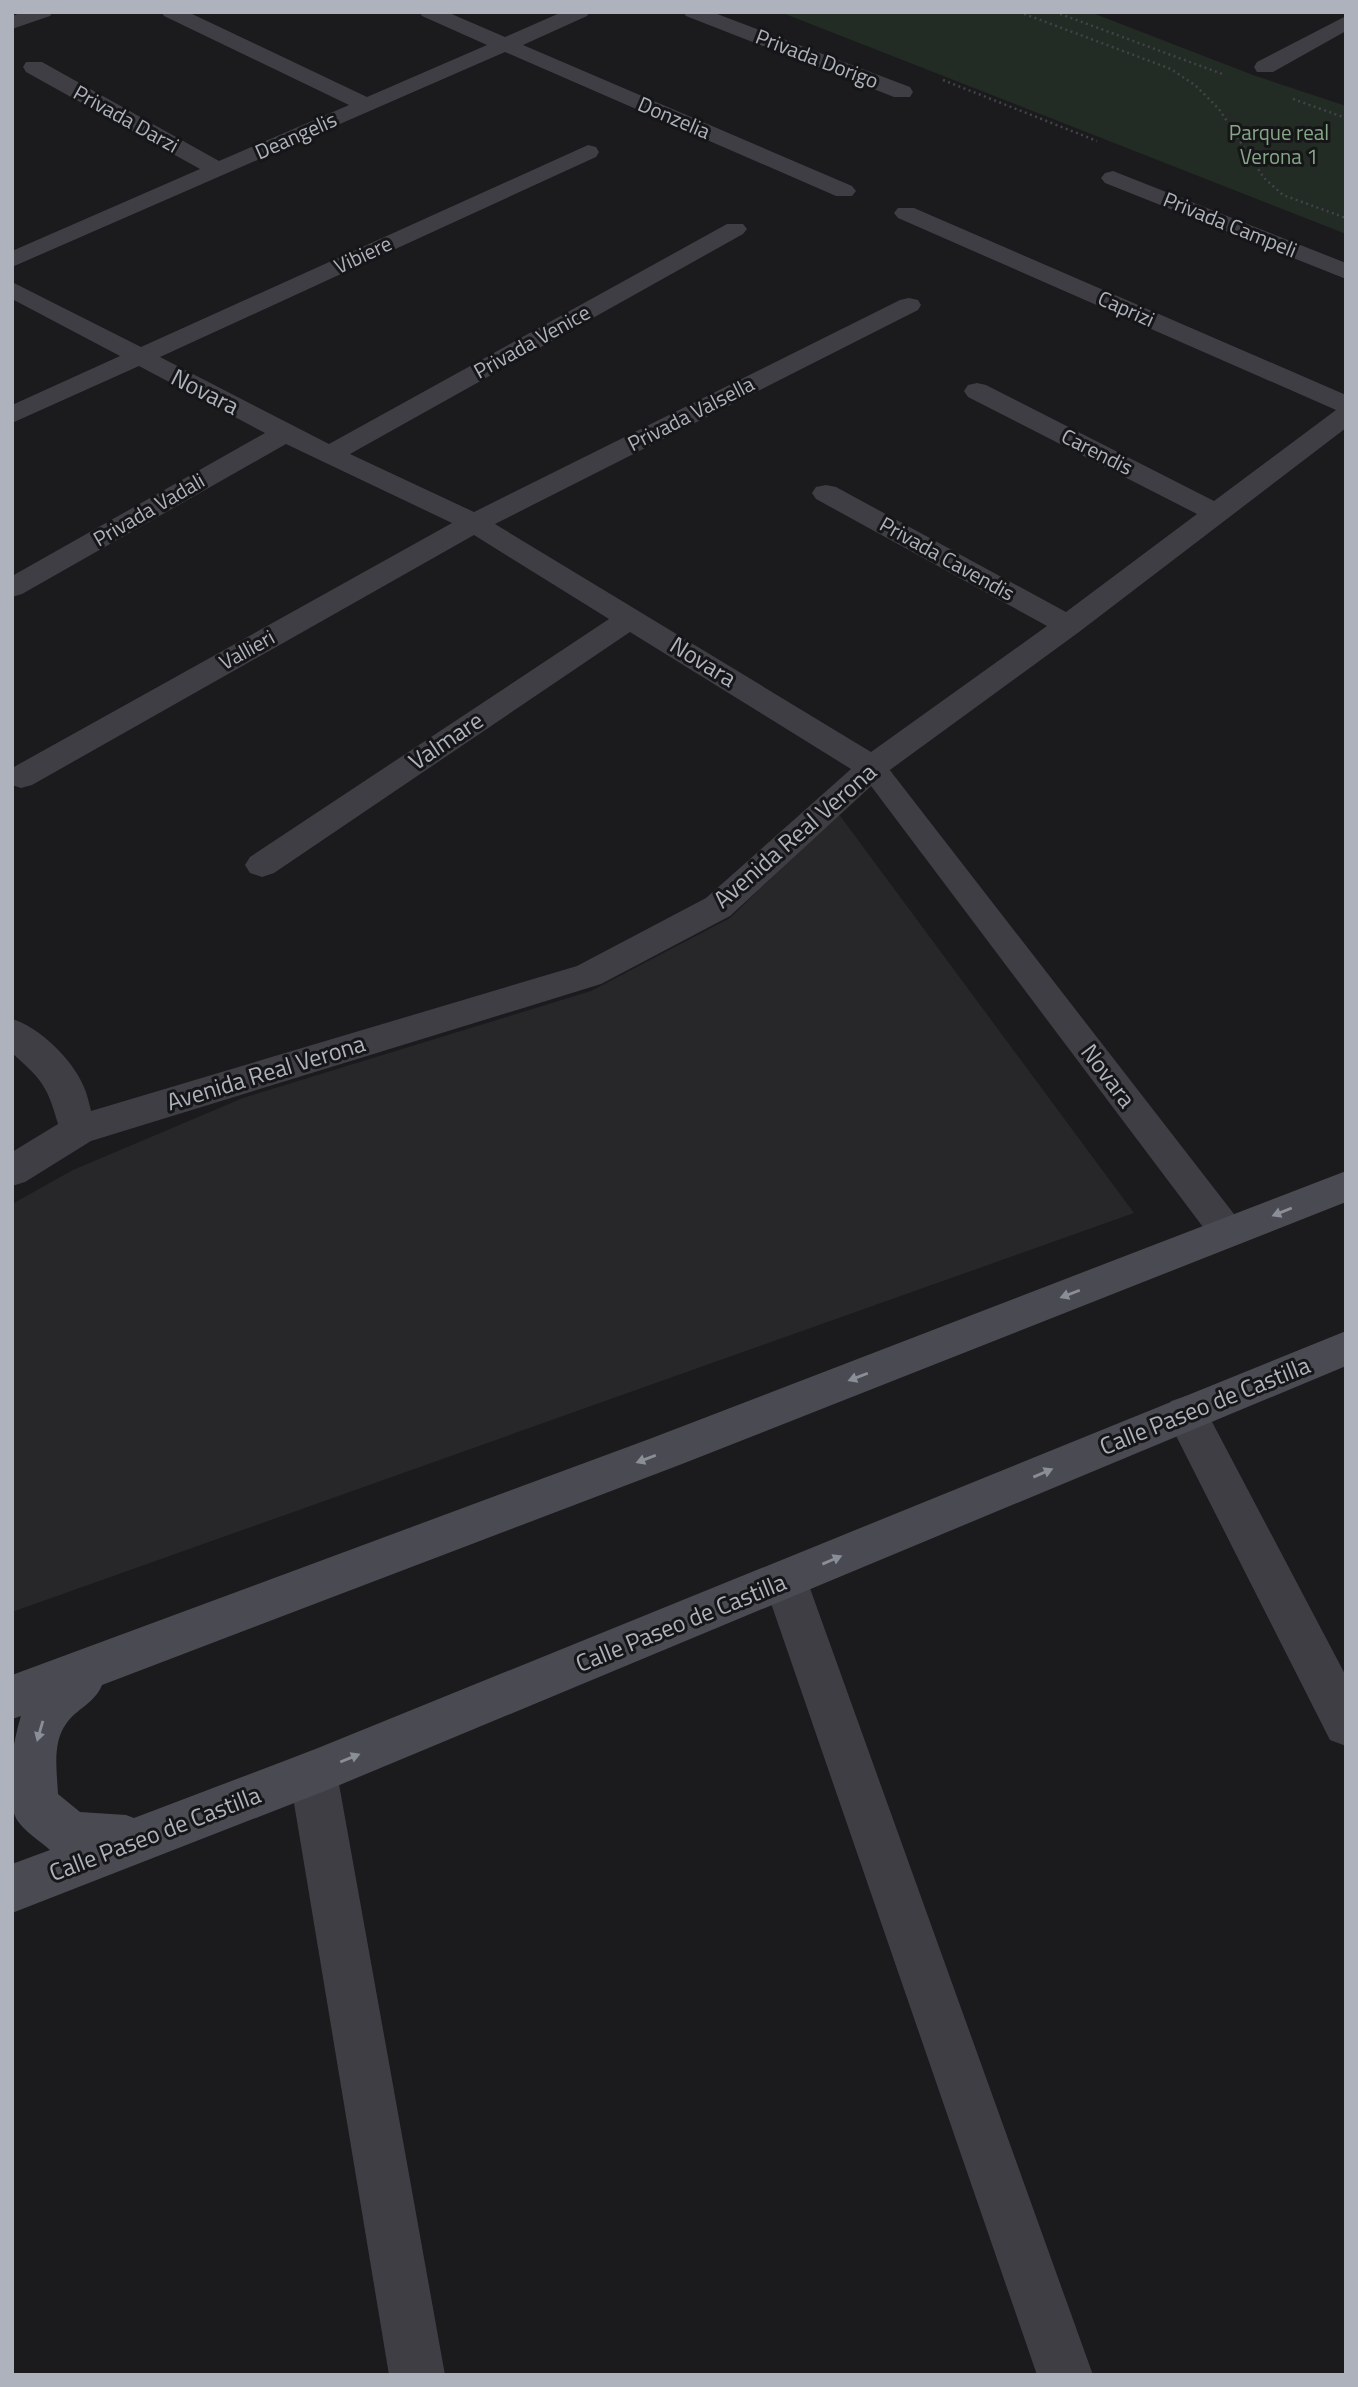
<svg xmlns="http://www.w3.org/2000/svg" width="1358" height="2387" font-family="'Titillium Web',sans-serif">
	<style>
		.built { fill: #27272a }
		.green { fill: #222b24 }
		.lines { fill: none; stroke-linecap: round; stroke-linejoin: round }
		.path { stroke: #424349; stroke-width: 2.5; stroke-dasharray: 2 3.5; stroke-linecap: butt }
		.lane { fill: #3e3e44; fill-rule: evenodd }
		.street { fill: #3e3e44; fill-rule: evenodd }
		.secondary { fill: #4a4b52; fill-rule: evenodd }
		.oneway { fill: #8a8e97 }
		.labels { text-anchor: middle; stroke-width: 6; stroke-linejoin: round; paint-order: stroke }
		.far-street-label { font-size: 21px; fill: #adb2bc; stroke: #161618 }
		.far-park-label { font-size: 21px; fill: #85a788; stroke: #161618 }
		.street-label { font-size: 24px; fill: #adb2bc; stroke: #161618 }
	</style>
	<rect width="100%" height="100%" fill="#1b1b1d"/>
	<path class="built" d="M 838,813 L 1134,1213 L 12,1612 L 12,1204 L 73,1170 L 243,1098 L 591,991 L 730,918 Z"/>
	<path class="green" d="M 780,12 L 1090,12 L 1253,75 L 1346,106 L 1346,234 Z"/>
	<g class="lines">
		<path class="path" d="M 1019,12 L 1171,69 L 1196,86 L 1219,109 L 1264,178 L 1283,195 L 1346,218
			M 1055,12 L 1225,75
			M 943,80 L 1097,141
			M 1293,99 L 1346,118"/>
		<path class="lane" d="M 872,757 L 882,760 L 1241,1223 L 1246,1233 L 1241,1243 L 1228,1247 L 1215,1243 L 862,774 L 857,767 L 862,760 Z"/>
		<path class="street" d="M 23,12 L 53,12 L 50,16 L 12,29 L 12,16 Z
			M 161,12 L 188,12 L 367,97 L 487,45 L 422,16 L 419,12 L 447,12 L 505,37 L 562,12 L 590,12 L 587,16 L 523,45 L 852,186 L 856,191 L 852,196 L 836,196 L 505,52 L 12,267 L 12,251 L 200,169 L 26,72 L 23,67 L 26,62 L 42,62 L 219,161 L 349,105 L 164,16 Z
			M 683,12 L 712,12 L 910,87 L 913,92 L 910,97 L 894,97 L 686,16 Z
			M 1346,16 L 1346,31 L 1273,72 L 1257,72 L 1254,67 L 1257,62 Z
			M 588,145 L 596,147 L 599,152 L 596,157 L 160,357 L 329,444 L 727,224 L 743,224 L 747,229 L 743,234 L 350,454 L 474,512 L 900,300 L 909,298 L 918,300 L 921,305 L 918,310 L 495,524 L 871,752 L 1047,626 L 816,499 L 812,493 L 816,487 L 826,485 L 836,487 L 1066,612 L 1197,514 L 968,397 L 964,391 L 968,385 L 977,383 L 986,385 L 1214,501 L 1336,410 L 898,218 L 894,213 L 898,208 L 914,208 L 1346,395 L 1346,428 L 1079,632 L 883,775 L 730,916 L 601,984 L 91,1141 L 25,1182 L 12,1186 L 12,1152 L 58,1124 C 47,1085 42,1080 12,1053 L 12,1019 C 39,1027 72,1059 83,1085 C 87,1093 89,1103 91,1111 L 577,966 L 706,898 L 851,769 L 630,632 L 274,873 L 262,877 L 250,873 L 245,865 L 250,857 L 609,619 L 474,535 L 32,785 L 21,788 L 12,785 L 12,768 L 452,523 L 286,444 L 22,594 L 12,597 L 12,576 L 265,433 L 139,366 L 12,423 L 12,405 L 120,356 L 12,299 L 12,282 L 141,347 Z
			M 1113,171 L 1346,263 L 1346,279 L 1105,183 L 1101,178 L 1105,173 Z
			M 1186,1396 L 1201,1401 L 1346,1676 L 1346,1746 L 1330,1740 L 1165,1414 L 1171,1401 Z
			M 785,1560 L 801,1566 L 807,1580 L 1093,2375 L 1037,2375 L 763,1580 L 769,1566 Z
			M 313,1750 L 330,1757 L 337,1773 L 445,2375 L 389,2375 L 289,1773 L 296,1757 Z"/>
		<path class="secondary" d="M 1346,1171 L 1346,1202 L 682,1464 L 102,1685 C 95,1703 76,1709 66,1724 C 52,1743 57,1772 58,1794 L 80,1812 L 126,1815 L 134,1818 L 313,1750 L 1346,1331 L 1346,1366 L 330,1789 L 12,1913 L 12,1864 L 50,1850 C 40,1841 24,1831 17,1820 C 3,1796 13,1741 21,1716 L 12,1719 L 12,1675 L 652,1438 Z"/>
	</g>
	<defs><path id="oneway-solid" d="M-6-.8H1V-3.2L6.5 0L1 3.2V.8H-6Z" transform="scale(1.75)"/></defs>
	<g class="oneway">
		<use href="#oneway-solid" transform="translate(1282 1212) rotate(158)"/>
		<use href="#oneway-solid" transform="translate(1070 1294) rotate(159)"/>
		<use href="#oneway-solid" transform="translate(858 1377) rotate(159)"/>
		<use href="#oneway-solid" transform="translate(646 1459) rotate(159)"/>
		<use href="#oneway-solid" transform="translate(1043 1473) rotate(-23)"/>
		<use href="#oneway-solid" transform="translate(832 1560) rotate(-23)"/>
		<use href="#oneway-solid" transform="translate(40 1731) rotate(106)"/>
		<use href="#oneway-solid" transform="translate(350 1758) rotate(-22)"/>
	</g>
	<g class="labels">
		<g class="far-street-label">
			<text transform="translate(817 59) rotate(21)" y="7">Privada Dorigo</text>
			<text transform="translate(674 118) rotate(23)" y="7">Donzelia</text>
			<text transform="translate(126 119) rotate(29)" y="7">Privada Darzi</text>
			<text transform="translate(296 136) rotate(-24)" y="7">Deangelis</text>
			<text transform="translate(1230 225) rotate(22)" y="7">Privada Campeli</text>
			<text transform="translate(363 255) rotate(-25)" y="7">Vibiere</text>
			<text transform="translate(1126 309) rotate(24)" y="7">Caprizi</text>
			<text transform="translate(532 342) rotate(-29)" y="7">Privada Venice</text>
			<text transform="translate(691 414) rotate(-27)" y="7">Privada Valsella</text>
			<text transform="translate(1097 452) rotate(27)" y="7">Carendis</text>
			<text transform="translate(149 510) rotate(-30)" y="7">Privada Vadali</text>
			<text transform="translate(947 559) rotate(29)" y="7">Privada Cavendis</text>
			<text transform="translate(247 650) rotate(-29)" y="7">Vallieri</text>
		</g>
		<g class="far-park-label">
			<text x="1279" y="140">Parque real<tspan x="1279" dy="24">Verona 1</tspan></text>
		</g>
		<g class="street-label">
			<text transform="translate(205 392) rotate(27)" y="8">Novara</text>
			<text transform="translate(703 662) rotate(32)" y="8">Novara</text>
			<text transform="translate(446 741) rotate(-34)" y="8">Valmare</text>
			<text transform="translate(795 836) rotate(-41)" y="8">Avenida Real Verona</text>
			<text transform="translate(266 1073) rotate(-17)" y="8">Avenida Real Verona</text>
			<text transform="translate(1108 1076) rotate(53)" y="8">Novara</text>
			<text transform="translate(1205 1406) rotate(-22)" y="8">Calle Paseo de Castilla</text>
			<text transform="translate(681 1623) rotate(-22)" y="8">Calle Paseo de Castilla</text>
			<text transform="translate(155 1834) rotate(-21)" y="8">Calle Paseo de Castilla</text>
		</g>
	</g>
	<rect width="1358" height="2387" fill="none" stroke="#adb2bc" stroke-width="28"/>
</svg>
